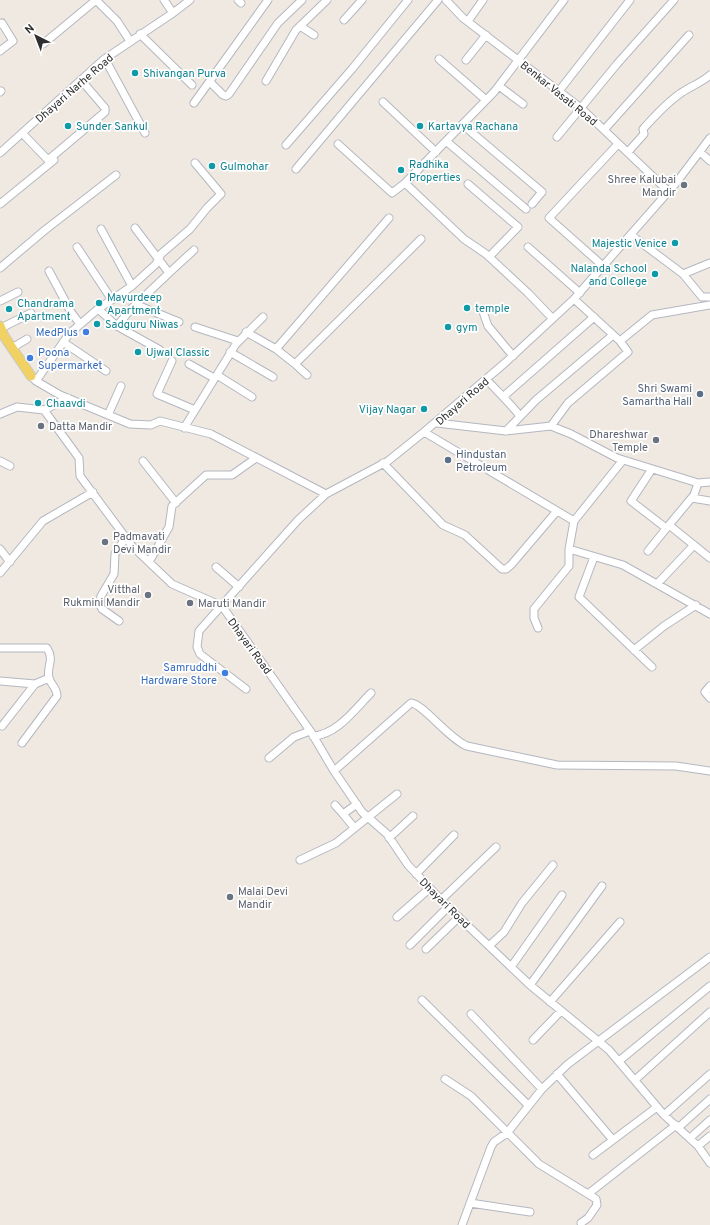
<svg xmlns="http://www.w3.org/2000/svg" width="710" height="1225" font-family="Overpass,sans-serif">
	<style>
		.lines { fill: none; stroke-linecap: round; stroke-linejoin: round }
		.minor-casing { stroke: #b4b7c1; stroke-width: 9 }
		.major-casing { stroke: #c9c9c9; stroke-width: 11 }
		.minor { stroke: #fff; stroke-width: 7 }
		.major { stroke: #f2d163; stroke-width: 9 }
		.culture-dot { fill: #0f9aa8; stroke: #fff; stroke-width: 1.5 }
		.worship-dot { fill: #6b7280; stroke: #fff; stroke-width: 1.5 }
		.shop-dot { fill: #3f7fe0; stroke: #fff; stroke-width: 1.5 }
		.service-dot { fill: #5c6f8a; stroke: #fff; stroke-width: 1.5 }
		.labels { text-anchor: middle; stroke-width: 3.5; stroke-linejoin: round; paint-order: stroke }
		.culture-label { font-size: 11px; fill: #0d838f; stroke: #fff; text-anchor: start }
		.street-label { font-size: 11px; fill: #2e2e2e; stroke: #fff }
		.worship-label { font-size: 11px; fill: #5b616d; stroke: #fff; text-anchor: start }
		.shop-label { font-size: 11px; fill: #366cbe; stroke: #fff; text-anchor: end }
		.service-label { font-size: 11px; fill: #4e5e75; stroke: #fff; text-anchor: end }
	</style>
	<rect width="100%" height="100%" fill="#efe9e1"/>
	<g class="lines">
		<g class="minor-casing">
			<path id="minor" d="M 96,0 L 117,21 L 130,41
				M 164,0 L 173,13
				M 238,0 L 241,3
				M 446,0 L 463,18 L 581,108 L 668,191
				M 344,20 L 362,0
				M 468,21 L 483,0
				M 0,24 L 2,23 L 13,41 L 0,51
				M 300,26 L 314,35
				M 140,34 L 192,85
				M 43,44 L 96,0
				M 105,59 L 145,133
				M 439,59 L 486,100
				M 466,60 L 486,35
				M 266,81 L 296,30 L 327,0
				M 210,82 L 223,95 L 226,96 L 229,94 L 278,23 L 302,0
				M 499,86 L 523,104
				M 559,91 L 630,0
				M 0,92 L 1,91
				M 383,102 L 436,152
				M 194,103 L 268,0
				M 463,125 L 542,192 L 532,204
				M 604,130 L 689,35
				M 22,133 L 48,160 L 105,112 L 105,108 L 81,80
				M 557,137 L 617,64 L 674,0
				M 446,141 L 526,209
				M 338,144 L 392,193 L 405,183 L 494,92 L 564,0
				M 286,145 L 352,69 L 408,0
				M 628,152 L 644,134 L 643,129 C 655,116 666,103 681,93 C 691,86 701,83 710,75
				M 700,152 L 710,161
				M 0,153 L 103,60 L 173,13 L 190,0
				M 296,169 L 438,0
				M 405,183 L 464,239 L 486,254 L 528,293 L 552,318
				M 468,184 L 518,227 L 489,257
				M 0,204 L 54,160
				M 389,218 L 276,349 L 295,364 L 421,239
				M 135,228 L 169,273 L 131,309 L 117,326 L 160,350
				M 101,229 L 132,286
				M 631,235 L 683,274 L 702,297 L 710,297
				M 77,247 L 112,300
				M 528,247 L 580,293
				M 603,266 L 549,218 L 618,144
				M 0,268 L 45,230 L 116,175
				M 49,271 L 71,312 L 80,324
				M 169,273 L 194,250
				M 683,274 L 710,263
				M 0,301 L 18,292
				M 137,305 L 179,322
				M 98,309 L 117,326
				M 482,309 L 488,326 L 513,356
				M 195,327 L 238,341
				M 1,328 L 31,313
				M 246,332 L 276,349
				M 620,341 L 652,315 L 710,305
				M 63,342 L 106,371
				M 12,348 L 27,339
				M 230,352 L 273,377
				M 172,361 L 157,394 L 195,410
				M 189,364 L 214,378
				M 295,364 L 307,375
				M 217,375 L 252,397
				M 31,376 L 36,381 L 60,395 L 130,424 L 151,425 L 160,421 L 211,434 L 326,494
				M 487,380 C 498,392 509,402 520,416
				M 36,381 L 69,334 L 98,309 L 132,286 L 156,264 L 161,254 L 190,229 L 207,208 L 221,194 L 195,163
				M 504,396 L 594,317
				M 44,410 L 68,398
				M 0,414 L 17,407 L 44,410 L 79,458 L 80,476 L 132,546 L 172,584 L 222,606 L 311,732 L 334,771 L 362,812 L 387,834 L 408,865 L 448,907 L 530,985 L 609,1050 L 664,1115 L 698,1146 L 710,1163
				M 108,415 L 121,386
				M 437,423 L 506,431 L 551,426 L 571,434 L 617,458 L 698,483 L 710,482
				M 551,426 L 568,403 L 628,352 L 620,341 L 574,299
				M 184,428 L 236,344 L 263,317
				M 506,431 L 536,400 L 613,335
				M 424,432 L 574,521 L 569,549 L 623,565 L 710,614
				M 0,461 L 10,466
				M 143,461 L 176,503
				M 383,463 L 443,525 L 465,535 L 502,569 L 506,569 L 511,565 L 557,511
				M 652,469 L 631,501 L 666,528
				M 698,483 L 694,495 L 669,525 L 710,558
				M 692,498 L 710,501
				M 574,521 L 623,460
				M 0,549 L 10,562
				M 648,551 L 669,525
				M 594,557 L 579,597 L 652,667
				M 149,562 L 169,527 L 172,506 L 206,475 L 232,475 L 256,458
				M 216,567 L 239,587
				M 0,573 L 43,521 L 93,492
				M 657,584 L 694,545
				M 119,621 L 102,609 L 100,605 L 101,596 L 114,574 L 115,554 L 126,537
				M 538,628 L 534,618 L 534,609 L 569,566 L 569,549
				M 0,648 L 47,648 C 55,661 46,666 49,678 C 51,685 57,688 57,696 L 22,743
				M 634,650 L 664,626 L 696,605
				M 0,681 L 35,684 L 2,726
				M 35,684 L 49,678
				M 710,686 L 705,692 L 710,698
				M 246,689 L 200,654 L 197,647 L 199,631 L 298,520 L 326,494 L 388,461 L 424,432 L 506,362 L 574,299 L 676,183 L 710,138
				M 313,736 C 337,735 356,708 371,693
				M 269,758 L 294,737 L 310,731
				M 334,771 L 411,703 C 422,703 449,739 467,746 L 557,765 L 676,766 L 710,771
				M 335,805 L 343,814 L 357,804
				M 343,814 L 352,825
				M 389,838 L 413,816
				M 300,860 L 336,843 L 397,794
				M 416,874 L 454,835
				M 441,900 L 496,847
				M 397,917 L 430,888
				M 410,945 L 448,907
				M 489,946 L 504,932 L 522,903 L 553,865
				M 426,949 L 459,917
				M 511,967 L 562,895
				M 530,985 L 602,886
				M 422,1000 L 528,1105
				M 550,1002 L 620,922
				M 471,1014 L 542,1089
				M 533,1040 L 561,1011
				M 619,1061 L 710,986
				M 557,1074 L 612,1139
				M 445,1079 L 471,1096 L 539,1164 L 588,1194 L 676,1125
				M 635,1080 L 710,1012
				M 664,1115 L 710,1074
				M 678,1128 L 710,1099
				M 690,1138 L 710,1120
				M 698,1146 L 710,1136
				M 593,1155 L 657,1107
				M 470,1203 L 530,1212
				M 581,1223 L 588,1218 L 597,1205 L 596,1199 L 588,1194
				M 462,1225 L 491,1147 L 494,1142 L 507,1133 L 542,1089 L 568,1064 L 710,957"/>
		</g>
		<g class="major-casing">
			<path id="major" d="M 0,326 L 4,336 L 31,376"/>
		</g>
		<use href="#minor" class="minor"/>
		<use href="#major" class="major"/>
	</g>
	<g class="culture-dot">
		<circle cx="135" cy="73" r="4"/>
		<circle cx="68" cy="126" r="4"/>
		<circle cx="420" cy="126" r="4"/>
		<circle cx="212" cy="166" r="4"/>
		<circle cx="401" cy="170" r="4"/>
		<circle cx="675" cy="243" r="4"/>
		<circle cx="655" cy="274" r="4"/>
		<circle cx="99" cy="303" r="4"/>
		<circle cx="467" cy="308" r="4"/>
		<circle cx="9" cy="309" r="4"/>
		<circle cx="97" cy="324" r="4"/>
		<circle cx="448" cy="327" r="4"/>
		<circle cx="138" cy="352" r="4"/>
		<circle cx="38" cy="403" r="4"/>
		<circle cx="424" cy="409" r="4"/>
	</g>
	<g class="worship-dot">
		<circle cx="684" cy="185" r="4"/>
		<circle cx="41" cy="426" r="4"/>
		<circle cx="656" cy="440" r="4"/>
		<circle cx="105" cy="542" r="4"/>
		<circle cx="148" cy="595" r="4"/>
		<circle cx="190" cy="603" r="4"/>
		<circle cx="230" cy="897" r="4"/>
	</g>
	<g class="shop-dot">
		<circle cx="86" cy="332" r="4"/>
		<circle cx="30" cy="358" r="4"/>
		<circle cx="225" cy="673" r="4"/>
	</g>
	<g class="service-dot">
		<circle cx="700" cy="394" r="4"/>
		<circle cx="448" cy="460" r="4"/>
	</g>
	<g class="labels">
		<g class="culture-label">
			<text x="143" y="77">Shivangan Purva</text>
			<text x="76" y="130">Sunder Sankul</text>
			<text x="428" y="130">Kartavya Rachana</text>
			<text x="409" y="168">Radhika<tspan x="409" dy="13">Properties</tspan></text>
			<text x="220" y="170">Gulmohar</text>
			<text x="667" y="247" text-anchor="end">Majestic Venice</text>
			<text x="647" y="272" text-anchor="end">Nalanda School<tspan x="647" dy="13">and College</tspan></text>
			<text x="107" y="301">Mayurdeep<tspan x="107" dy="13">Apartment</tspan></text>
			<text x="17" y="307">Chandrama<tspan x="17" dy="13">Apartment</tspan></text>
			<text x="475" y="312">temple</text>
			<text x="105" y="328">Sadguru Niwas</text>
			<text x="456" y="331">gym</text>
			<text x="146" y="356">Ujwal Classic</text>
			<text x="46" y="407">Chaavdi</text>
			<text x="416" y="413" text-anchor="end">Vijay Nagar</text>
		</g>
		<g class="street-label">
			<text transform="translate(74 88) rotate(-41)" y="4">Dhayari Narhe Road</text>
			<text transform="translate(559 93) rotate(39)" y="4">Benkar Vasati Road</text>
			<text transform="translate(462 401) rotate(-41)" y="4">Dhayari Road</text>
			<text transform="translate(250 646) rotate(54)" y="4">Dhayari Road</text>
			<text transform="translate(445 903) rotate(45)" y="4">Dhayari Road</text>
		</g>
		<g class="worship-label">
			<text x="676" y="183" text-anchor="end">Shree Kalubai<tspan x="676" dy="13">Mandir</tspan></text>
			<text x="49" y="430">Datta Mandir</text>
			<text x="648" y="438" text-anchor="end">Dhareshwar<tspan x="648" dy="13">Temple</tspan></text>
			<text x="113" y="540">Padmavati<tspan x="113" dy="13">Devi Mandir</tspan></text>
			<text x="140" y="593" text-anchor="end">Vitthal<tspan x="140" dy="13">Rukmini Mandir</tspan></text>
			<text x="198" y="607">Maruti Mandir</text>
			<text x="238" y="895">Malai Devi<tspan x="238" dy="13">Mandir</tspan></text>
		</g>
		<g class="shop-label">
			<text x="78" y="336">MedPlus</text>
			<text x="38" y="356" text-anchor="start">Poona<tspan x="38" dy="13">Supermarket</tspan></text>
			<text x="217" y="671">Samruddhi<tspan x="217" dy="13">Hardware Store</tspan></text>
		</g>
		<g class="service-label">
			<text x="692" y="392">Shri Swami<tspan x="692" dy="13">Samartha Hall</tspan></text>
			<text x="456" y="458" text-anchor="start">Hindustan<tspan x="456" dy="13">Petroleum</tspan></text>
		</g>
	</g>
	<g transform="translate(36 36) rotate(318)" stroke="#ffffff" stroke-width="3" paint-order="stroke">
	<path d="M0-3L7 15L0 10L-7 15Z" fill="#2e2e2e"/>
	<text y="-6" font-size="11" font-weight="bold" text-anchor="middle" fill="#2e2e2e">N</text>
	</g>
</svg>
